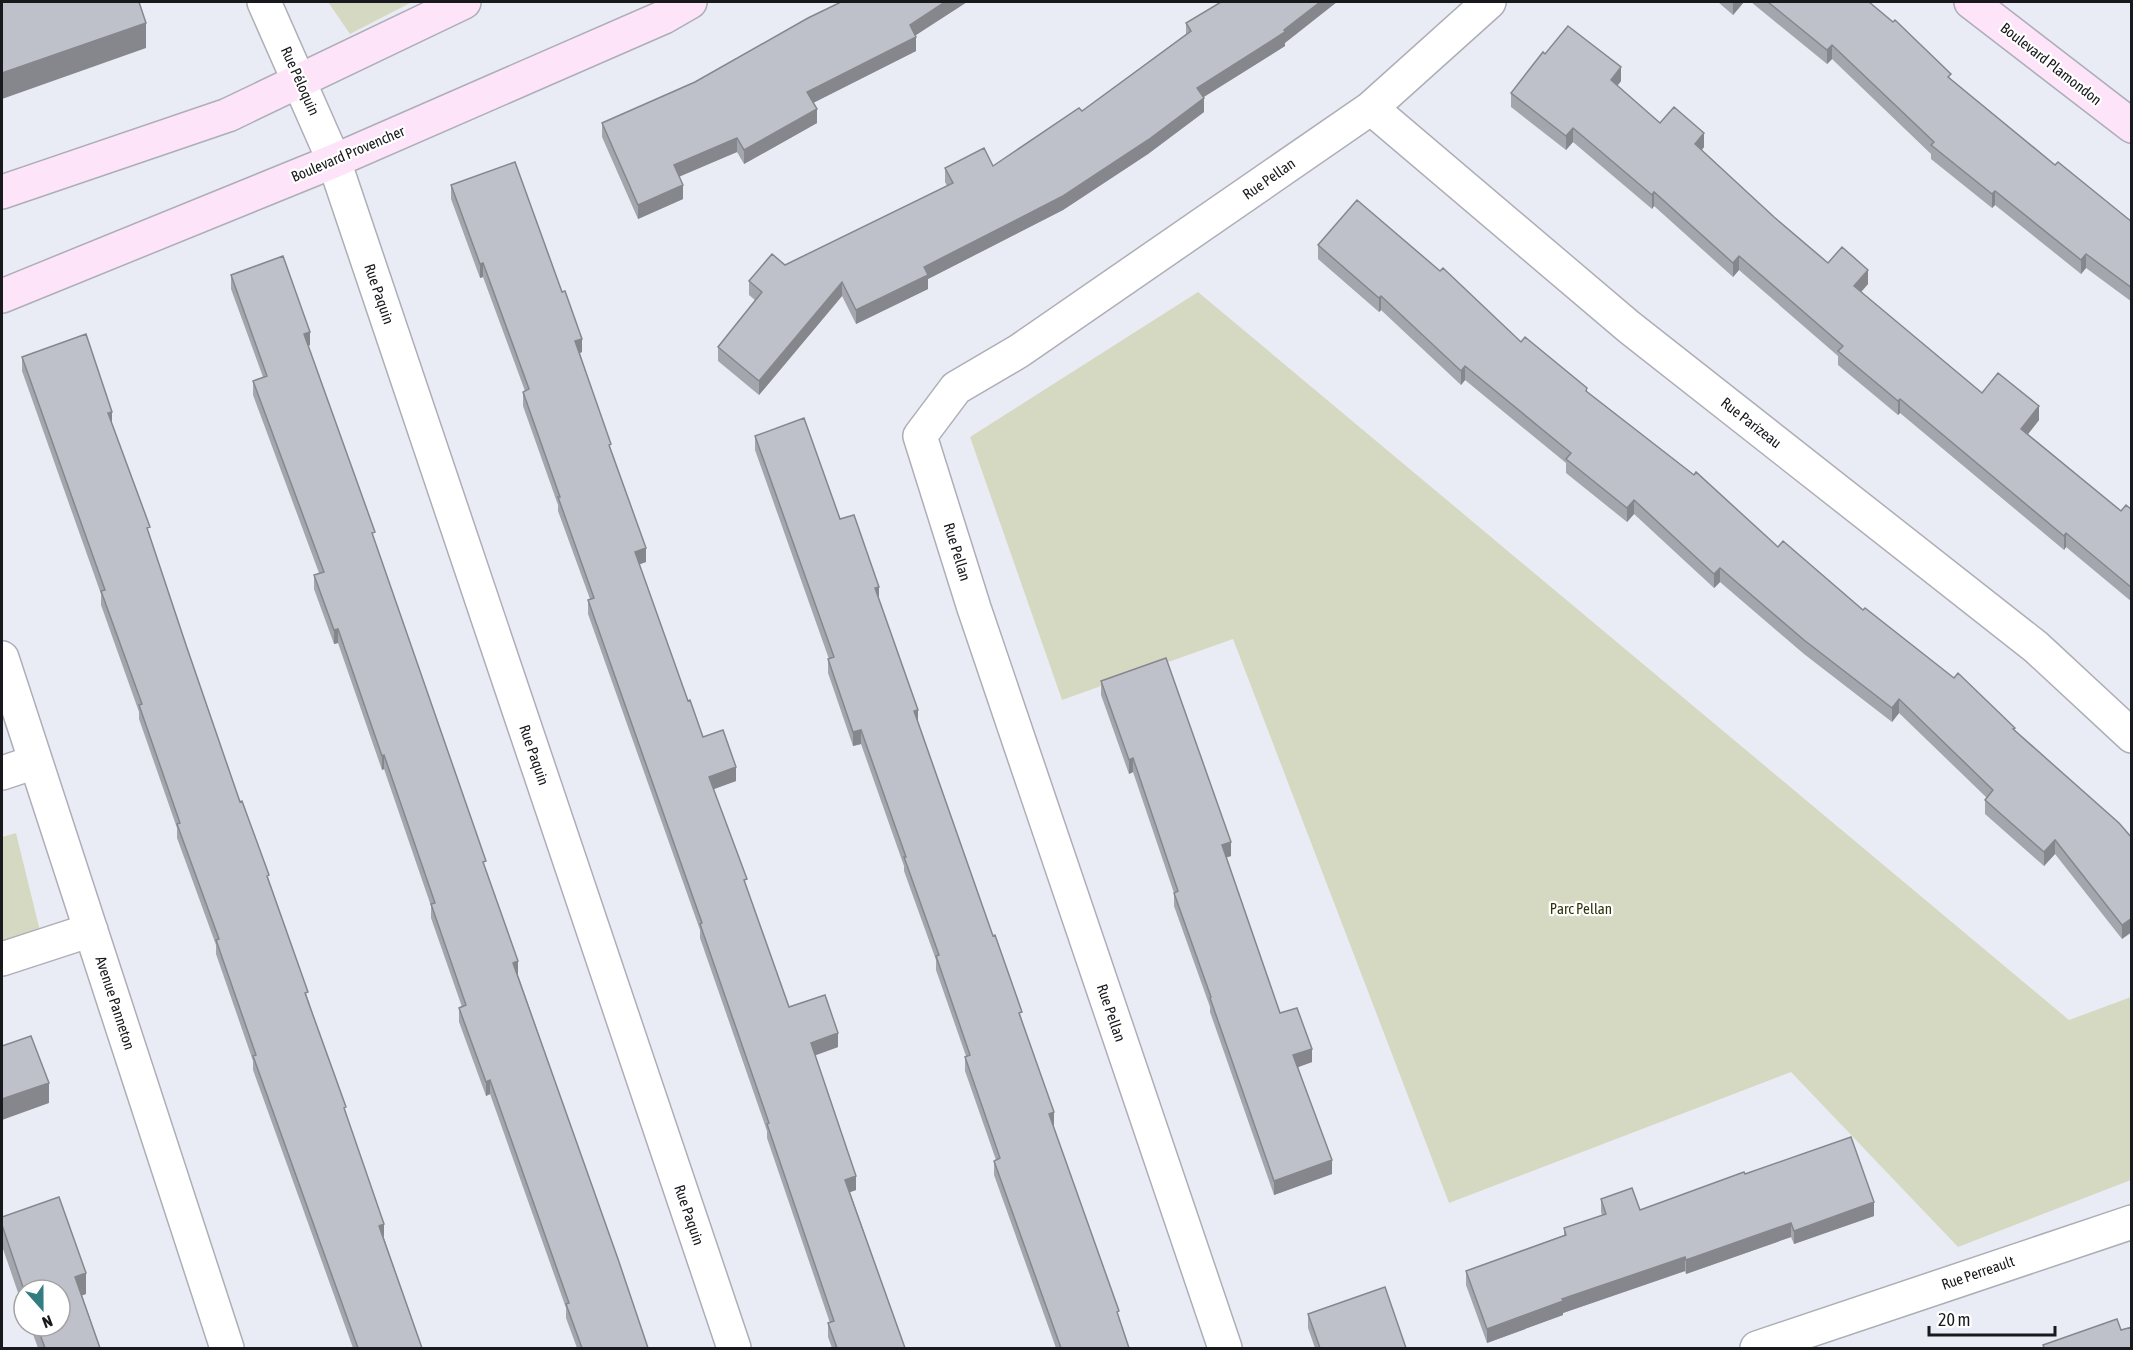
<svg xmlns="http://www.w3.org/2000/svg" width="2133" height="1350" font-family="'Asap Condensed',sans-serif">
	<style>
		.park { fill: #d6d9c2 }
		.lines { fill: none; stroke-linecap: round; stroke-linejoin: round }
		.street-casing { stroke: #adaeb7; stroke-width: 36 }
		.secondary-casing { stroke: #adaeb7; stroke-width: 36 }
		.street { stroke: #fff; stroke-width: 33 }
		.secondary { stroke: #fde4f8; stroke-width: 33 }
		.wall { fill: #a4a6ae }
		.shaded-wall { fill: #86878d }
		.building { fill: #bfc1ca; stroke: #86878d; stroke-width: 1.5 }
		.labels { text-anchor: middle; stroke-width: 4.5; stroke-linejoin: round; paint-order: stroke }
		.street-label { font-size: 15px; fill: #18191c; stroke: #fff }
		.park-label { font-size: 15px; fill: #313309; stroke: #fff }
	</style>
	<rect width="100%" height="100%" fill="#eaecf5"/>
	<path class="park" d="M 328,2 L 412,2 L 350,34 Z
		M 1198,292 L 2069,1020 L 2131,997 L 2131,1180 L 1958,1247 L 1791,1072 L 1449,1203 L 1233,639 L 1062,700 L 970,437 Z
		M 16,833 L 40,931 L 2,942 L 2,837 Z"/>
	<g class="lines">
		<g class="street-casing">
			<path id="street" d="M 264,2 L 334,161 L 734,1348
				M 1371,108 L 1629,327 L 2036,647 L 2132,736
				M 2,658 L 227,1348
				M 2,773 L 35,762
				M 2,959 L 91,930
				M 1225,1348 L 974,608 L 920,436 L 956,388 L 1019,351 L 1371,108 L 1489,2
				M 1757,1348 L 2132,1222"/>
		</g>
		<g class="secondary-casing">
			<path id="secondary" d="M 1971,2 L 2132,126
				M 2,192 L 228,115 L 464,2
				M 2,296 L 334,161 L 664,17 L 690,2"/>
		</g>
		<use href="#street" class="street"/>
		<use href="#secondary" class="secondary"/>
	</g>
	<path class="wall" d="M 841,2 L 967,2 L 915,35 L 916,51 L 813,103 L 817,123 L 744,164 L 737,152 L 679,176 L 683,199 L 638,219 L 602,137 L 602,123 L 695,82 Z
		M 1718,2 L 1744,2 L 1733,15 Z
		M 1751,2 L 1869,2 L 1951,79 L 2055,165 L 2132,222 L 2132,302 L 2086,268 L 2081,274 L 1995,205 L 1992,208 L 1931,159 L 1931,154 L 1832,59 L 1827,64 Z
		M 1186,23 L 1285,43 L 1285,46 L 1204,97 L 1204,112 L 1148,154 L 1063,210 L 928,279 L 928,289 L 856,324 L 842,296 L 759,395 L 718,361 L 718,347 L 756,301 L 749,295 L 749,281 L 785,265 L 947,186 L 945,182 L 945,168 L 993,166 L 1082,111 L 1186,34 Z
		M 1545,54 L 1621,81 L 1617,86 L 1660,123 L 1704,147 L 1702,150 L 1774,217 L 1828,263 L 1868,284 L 1861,292 L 1982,393 L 2039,420 L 2028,434 L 2121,511 L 2132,510 L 2132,602 L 2066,547 L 2064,550 L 1900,413 L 1898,415 L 1838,365 L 1838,356 L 1739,270 L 1733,277 L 1654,206 L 1652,209 L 1573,142 L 1566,150 L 1511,107 L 1511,93 Z
		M 451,185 L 582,352 L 580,353 L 646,562 L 639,564 L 688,701 L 703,737 L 736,781 L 713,789 L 747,889 L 789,1007 L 838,1047 L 815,1055 L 856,1190 L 850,1192 L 905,1348 L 832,1348 L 828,1337 L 828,1323 L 830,1323 L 767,1138 L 767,1131 L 700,938 L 700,930 L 588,614 L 588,600 L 590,599 L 558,511 L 558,505 L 523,406 L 523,392 L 525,391 L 483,277 L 480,278 L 451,199 Z
		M 1318,245 L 1521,342 L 1587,392 L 1778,547 L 1863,610 L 2015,730 L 2132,838 L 2122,939 L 2055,854 L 2044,866 L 1985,814 L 1985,800 L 1987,798 L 1899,713 L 1892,722 L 1804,654 L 1720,582 L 1714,588 L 1634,514 L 1627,522 L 1566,473 L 1566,463 L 1465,380 L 1461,385 L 1381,310 L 1379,312 L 1318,259 Z
		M 231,275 L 310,345 L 308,346 L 486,871 L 518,975 L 648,1348 L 577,1348 L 566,1318 L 566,1308 L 490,1094 L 486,1096 L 459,1022 L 459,1008 L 462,1007 L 431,918 L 431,906 L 384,769 L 382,770 L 338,643 L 334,644 L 314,589 L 314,575 L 319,573 L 253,395 L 253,381 L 263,377 L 231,289 Z
		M 22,357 L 112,424 L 186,645 L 240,802 L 269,881 L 346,1114 L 384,1238 L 422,1348 L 353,1348 L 253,1070 L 253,1061 L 216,954 L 216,945 L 177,838 L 177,828 L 139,719 L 139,712 L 101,605 L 101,594 L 22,371 Z
		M 755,436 L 840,519 L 879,599 L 918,722 L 1022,1020 L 1054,1126 L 1053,1126 L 1129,1348 L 1056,1348 L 994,1175 L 994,1161 L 996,1160 L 965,1071 L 965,1057 L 966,1056 L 936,970 L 936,960 L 904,871 L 904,866 L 861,744 L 853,746 L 828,673 L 828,659 L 829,659 L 755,450 Z
		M 1101,681 L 1231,856 L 1226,857 L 1280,1013 L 1312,1062 L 1298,1067 L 1332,1174 L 1274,1195 L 1210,1012 L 1210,1007 L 1174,906 L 1174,893 L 1133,772 L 1129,774 L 1101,695 Z
		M 1745,1174 L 1874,1216 L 1794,1244 L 1791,1237 L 1686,1274 L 1685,1271 L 1563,1313 L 1563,1315 L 1487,1343 L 1466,1285 L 1466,1271 L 1564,1235 L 1564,1228 L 1602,1215 L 1601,1212 L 1601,1199 L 1640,1210 Z
		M 2,1217 L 86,1294 L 82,1295 L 100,1348 L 38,1348 L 30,1326 L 60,1326 L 24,1290 L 24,1310 L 2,1246 Z
		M 1308,1314 L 1406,1348 L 1315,1348 L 1308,1328 Z"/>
	<path class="shaded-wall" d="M 945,2 L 967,2 L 910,39 L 910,25 Z
		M 1320,2 L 1337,2 L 1285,43 L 1285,46 L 1197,101 L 1197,88 L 1284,30 Z
		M 1733,2 L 1744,2 L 1733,15 Z
		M 146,23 L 146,48 L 2,99 L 2,73 Z
		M 916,37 L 916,51 L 807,106 L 807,92 Z
		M 1832,45 L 1832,59 L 1827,64 L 1827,50 Z
		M 1621,67 L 1621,81 L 1611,94 L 1611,80 Z
		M 1204,98 L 1204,112 L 1148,154 L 1063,210 L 928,279 L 928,289 L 856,324 L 856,310 L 924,267 Z
		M 817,109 L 817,123 L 744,164 L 744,150 Z
		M 1573,128 L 1573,142 L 1566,150 L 1566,136 Z
		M 1704,133 L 1704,147 L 1695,158 L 1695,144 Z
		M 737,138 L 737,152 L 674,179 L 674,165 Z
		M 683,185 L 683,199 L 638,219 L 638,205 Z
		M 1995,191 L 1995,205 L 1992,208 L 1992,194 Z
		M 1654,192 L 1654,206 L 1652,209 L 1652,195 Z
		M 2086,254 L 2086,268 L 2081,274 L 2081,260 Z
		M 1739,256 L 1739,270 L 1733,277 L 1733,263 Z
		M 483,263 L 483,277 L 480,278 L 480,264 Z
		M 1868,270 L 1868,284 L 1854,300 L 1854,286 Z
		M 842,282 L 842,296 L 759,395 L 759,381 Z
		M 1381,296 L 1381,310 L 1379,312 L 1379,298 Z
		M 310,332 L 310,345 L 304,348 L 304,334 Z
		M 582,339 L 582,352 L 575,355 L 575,341 Z
		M 1465,366 L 1465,380 L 1461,385 L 1461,371 Z
		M 1900,399 L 1900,413 L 1898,415 L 1898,401 Z
		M 2039,406 L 2039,420 L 2021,443 L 2021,429 Z
		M 112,412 L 112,426 L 108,413 Z
		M 1634,500 L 1634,514 L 1627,522 L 1627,508 Z
		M 2066,533 L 2066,547 L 2064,550 L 2064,536 Z
		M 646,548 L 646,562 L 635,566 L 635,552 Z
		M 1720,568 L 1720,582 L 1714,588 L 1714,574 Z
		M 879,587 L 879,601 L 875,588 Z
		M 338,629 L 338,643 L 334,644 L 334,630 Z
		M 1899,699 L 1899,713 L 1892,722 L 1892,708 Z
		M 918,710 L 918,724 L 914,711 Z
		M 861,730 L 861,744 L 853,746 L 853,732 Z
		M 384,755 L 384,769 L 382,770 L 382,756 Z
		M 1133,758 L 1133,772 L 1129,774 L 1129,760 Z
		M 736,767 L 736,781 L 709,791 L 709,777 Z
		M 2055,840 L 2055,854 L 2044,866 L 2044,852 Z
		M 1231,842 L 1231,856 L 1222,859 L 1222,845 Z
		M 2132,918 L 2132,932 L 2122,939 L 2122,925 Z
		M 518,961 L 518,975 L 513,977 L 513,963 Z
		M 838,1033 L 838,1047 L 811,1057 L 811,1043 Z
		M 1312,1049 L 1312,1062 L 1293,1069 L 1293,1055 Z
		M 490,1080 L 490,1094 L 486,1096 L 486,1082 Z
		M 49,1083 L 49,1103 L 2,1120 L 2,1099 Z
		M 1054,1112 L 1054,1126 L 1049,1128 L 1049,1114 Z
		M 1332,1160 L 1332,1174 L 1274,1195 L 1274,1181 Z
		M 856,1176 L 856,1190 L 845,1194 L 845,1180 Z
		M 1874,1202 L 1874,1216 L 1794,1244 L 1794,1231 Z
		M 1791,1223 L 1791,1237 L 1686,1274 L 1686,1260 Z
		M 384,1224 L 384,1238 L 379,1226 Z
		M 1685,1257 L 1685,1271 L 1563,1313 L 1563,1315 L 1487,1343 L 1487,1329 L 1562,1299 Z
		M 86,1273 L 86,1294 L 75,1298 L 75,1277 Z"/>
	<path class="building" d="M 2,2 L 139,2 L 146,23 L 2,73 Z
		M 841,2 L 945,2 L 910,25 L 916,37 L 807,92 L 817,109 L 744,150 L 737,138 L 674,165 L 683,185 L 638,205 L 602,123 L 695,82 L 808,18 Z
		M 1221,2 L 1320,2 L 1284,30 L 1285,32 L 1197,88 L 1204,98 L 1148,140 L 1063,196 L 924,267 L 928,275 L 856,310 L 842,282 L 759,381 L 718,347 L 762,292 L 749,281 L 772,254 L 785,265 L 953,183 L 945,168 L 984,148 L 993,166 L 1079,108 L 1082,111 L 1191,31 L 1186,23 Z
		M 1768,2 L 1869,2 L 1893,22 L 1895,20 L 1951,74 L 1948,77 L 2055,165 L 2058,162 L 2132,222 L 2132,288 L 2086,254 L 2081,260 L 1995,191 L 1992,194 L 1931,145 L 1934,142 L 1832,45 L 1827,50 Z
		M 1568,26 L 1621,67 L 1611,80 L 1660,123 L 1674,107 L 1704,133 L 1695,144 L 1774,217 L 1828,263 L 1842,247 L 1868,270 L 1854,286 L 1982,393 L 1998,373 L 2039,406 L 2021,429 L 2121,511 L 2126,505 L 2132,510 L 2132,588 L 2066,533 L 2064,536 L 1900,399 L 1898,401 L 1838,351 L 1843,346 L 1739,256 L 1733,263 L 1654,192 L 1652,195 L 1573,128 L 1566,136 L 1511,93 L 1543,52 L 1545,54 Z
		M 515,162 L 562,292 L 565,291 L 582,339 L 575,341 L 611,444 L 609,445 L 646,548 L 635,552 L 688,701 L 690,700 L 703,737 L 723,730 L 736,767 L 709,777 L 747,879 L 744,880 L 789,1007 L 825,995 L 838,1033 L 811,1043 L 856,1176 L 845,1180 L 905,1348 L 837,1348 L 828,1323 L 834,1321 L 767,1124 L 769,1123 L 700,924 L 702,923 L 588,600 L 594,598 L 558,497 L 560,497 L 523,392 L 529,389 L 483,263 L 480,264 L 451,185 Z
		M 1357,200 L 1440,271 L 1443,268 L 1521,342 L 1525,337 L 1587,388 L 1586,391 L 1694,475 L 1696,472 L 1778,547 L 1783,541 L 1863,610 L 1865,608 L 1954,678 L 1958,673 L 2015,728 L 2013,729 L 2119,823 L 2132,838 L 2132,918 L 2122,925 L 2055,840 L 2044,852 L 1985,800 L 1993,790 L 1899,699 L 1892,708 L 1804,640 L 1720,568 L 1714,574 L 1634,500 L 1627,508 L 1566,459 L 1571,453 L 1465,366 L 1461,371 L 1381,296 L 1379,298 L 1318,245 Z
		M 283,256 L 310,332 L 304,334 L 375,532 L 372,533 L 486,861 L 483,862 L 518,961 L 513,963 L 618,1259 L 648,1348 L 582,1348 L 566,1304 L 569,1303 L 490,1080 L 486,1082 L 459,1008 L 466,1005 L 431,904 L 435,903 L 384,755 L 382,756 L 338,629 L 334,630 L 314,575 L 324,572 L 253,381 L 267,376 L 231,275 Z
		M 86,334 L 112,412 L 108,413 L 150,527 L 147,528 L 186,645 L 240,802 L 242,801 L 269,875 L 267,876 L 308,992 L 305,993 L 346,1107 L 344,1108 L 384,1224 L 379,1226 L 422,1348 L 358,1348 L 253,1056 L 256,1055 L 216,940 L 219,939 L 177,824 L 180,823 L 139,705 L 142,704 L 101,591 L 105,590 L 22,357 Z
		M 804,418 L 840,519 L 854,515 L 879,587 L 875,588 L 918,710 L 914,711 L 993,936 L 995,935 L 1022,1012 L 1019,1013 L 1054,1112 L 1049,1114 L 1119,1311 L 1117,1312 L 1129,1348 L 1061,1348 L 994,1161 L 1000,1158 L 965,1057 L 970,1055 L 936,956 L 939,955 L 904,857 L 906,857 L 861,730 L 853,732 L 828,659 L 834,657 L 755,436 Z
		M 1166,658 L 1231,842 L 1222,845 L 1280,1013 L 1297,1008 L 1312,1049 L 1293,1055 L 1332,1160 L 1274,1181 L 1210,998 L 1211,997 L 1174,893 L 1178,891 L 1133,758 L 1129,760 L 1101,681 Z
		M 31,1036 L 49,1083 L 2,1099 L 2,1046 Z
		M 1851,1137 L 1874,1202 L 1794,1231 L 1791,1223 L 1686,1260 L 1685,1257 L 1562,1299 L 1563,1301 L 1487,1329 L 1466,1271 L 1566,1235 L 1564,1228 L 1606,1214 L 1601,1199 L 1632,1188 L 1640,1210 L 1744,1172 L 1745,1174 Z
		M 59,1197 L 86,1273 L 75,1277 L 100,1348 L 45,1348 L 37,1326 L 60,1326 L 60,1290 L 24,1290 L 2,1225 L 2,1217 Z
		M 1385,1287 L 1406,1348 L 1320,1348 L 1308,1314 Z
		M 2117,1319 L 2121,1330 L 2132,1327 L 2132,1348 L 2044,1348 L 2043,1345 Z"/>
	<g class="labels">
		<g class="street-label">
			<text transform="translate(2051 64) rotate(38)" y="5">Boulevard Plamondon</text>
			<text transform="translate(300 81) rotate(66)" y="5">Rue Péloquin</text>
			<text transform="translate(348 154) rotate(-23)" y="5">Boulevard Provencher</text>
			<text transform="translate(1269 179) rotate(-35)" y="5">Rue Pellan</text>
			<text transform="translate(379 294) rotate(71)" y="5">Rue Paquin</text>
			<text transform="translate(1751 423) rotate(38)" y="5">Rue Parizeau</text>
			<text transform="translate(957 552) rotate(73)" y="5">Rue Pellan</text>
			<text transform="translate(534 755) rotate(71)" y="5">Rue Paquin</text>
			<text transform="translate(115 1003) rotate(72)" y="5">Avenue Panneton</text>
			<text transform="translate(1111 1013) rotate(71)" y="5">Rue Pellan</text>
			<text transform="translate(689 1215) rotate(71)" y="5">Rue Paquin</text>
			<text transform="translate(1978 1273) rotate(-19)" y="5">Rue Perreault</text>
		</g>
		<g class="park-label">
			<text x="1581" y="914">Parc Pellan</text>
		</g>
	</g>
	<rect width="2133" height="1350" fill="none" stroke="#18191c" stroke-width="6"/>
	<g transform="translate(42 1308) rotate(159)"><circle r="28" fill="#ffffff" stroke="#a3a3a4" stroke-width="1.5"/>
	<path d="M0-4.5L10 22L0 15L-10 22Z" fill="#337c80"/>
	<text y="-9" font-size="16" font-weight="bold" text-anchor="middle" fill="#18191c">N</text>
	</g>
	<path d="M1929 1326v9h126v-9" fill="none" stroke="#18191c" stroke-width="3"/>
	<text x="1938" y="1326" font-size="18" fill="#18191c" stroke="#ffffff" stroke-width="4.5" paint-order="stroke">20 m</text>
</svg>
